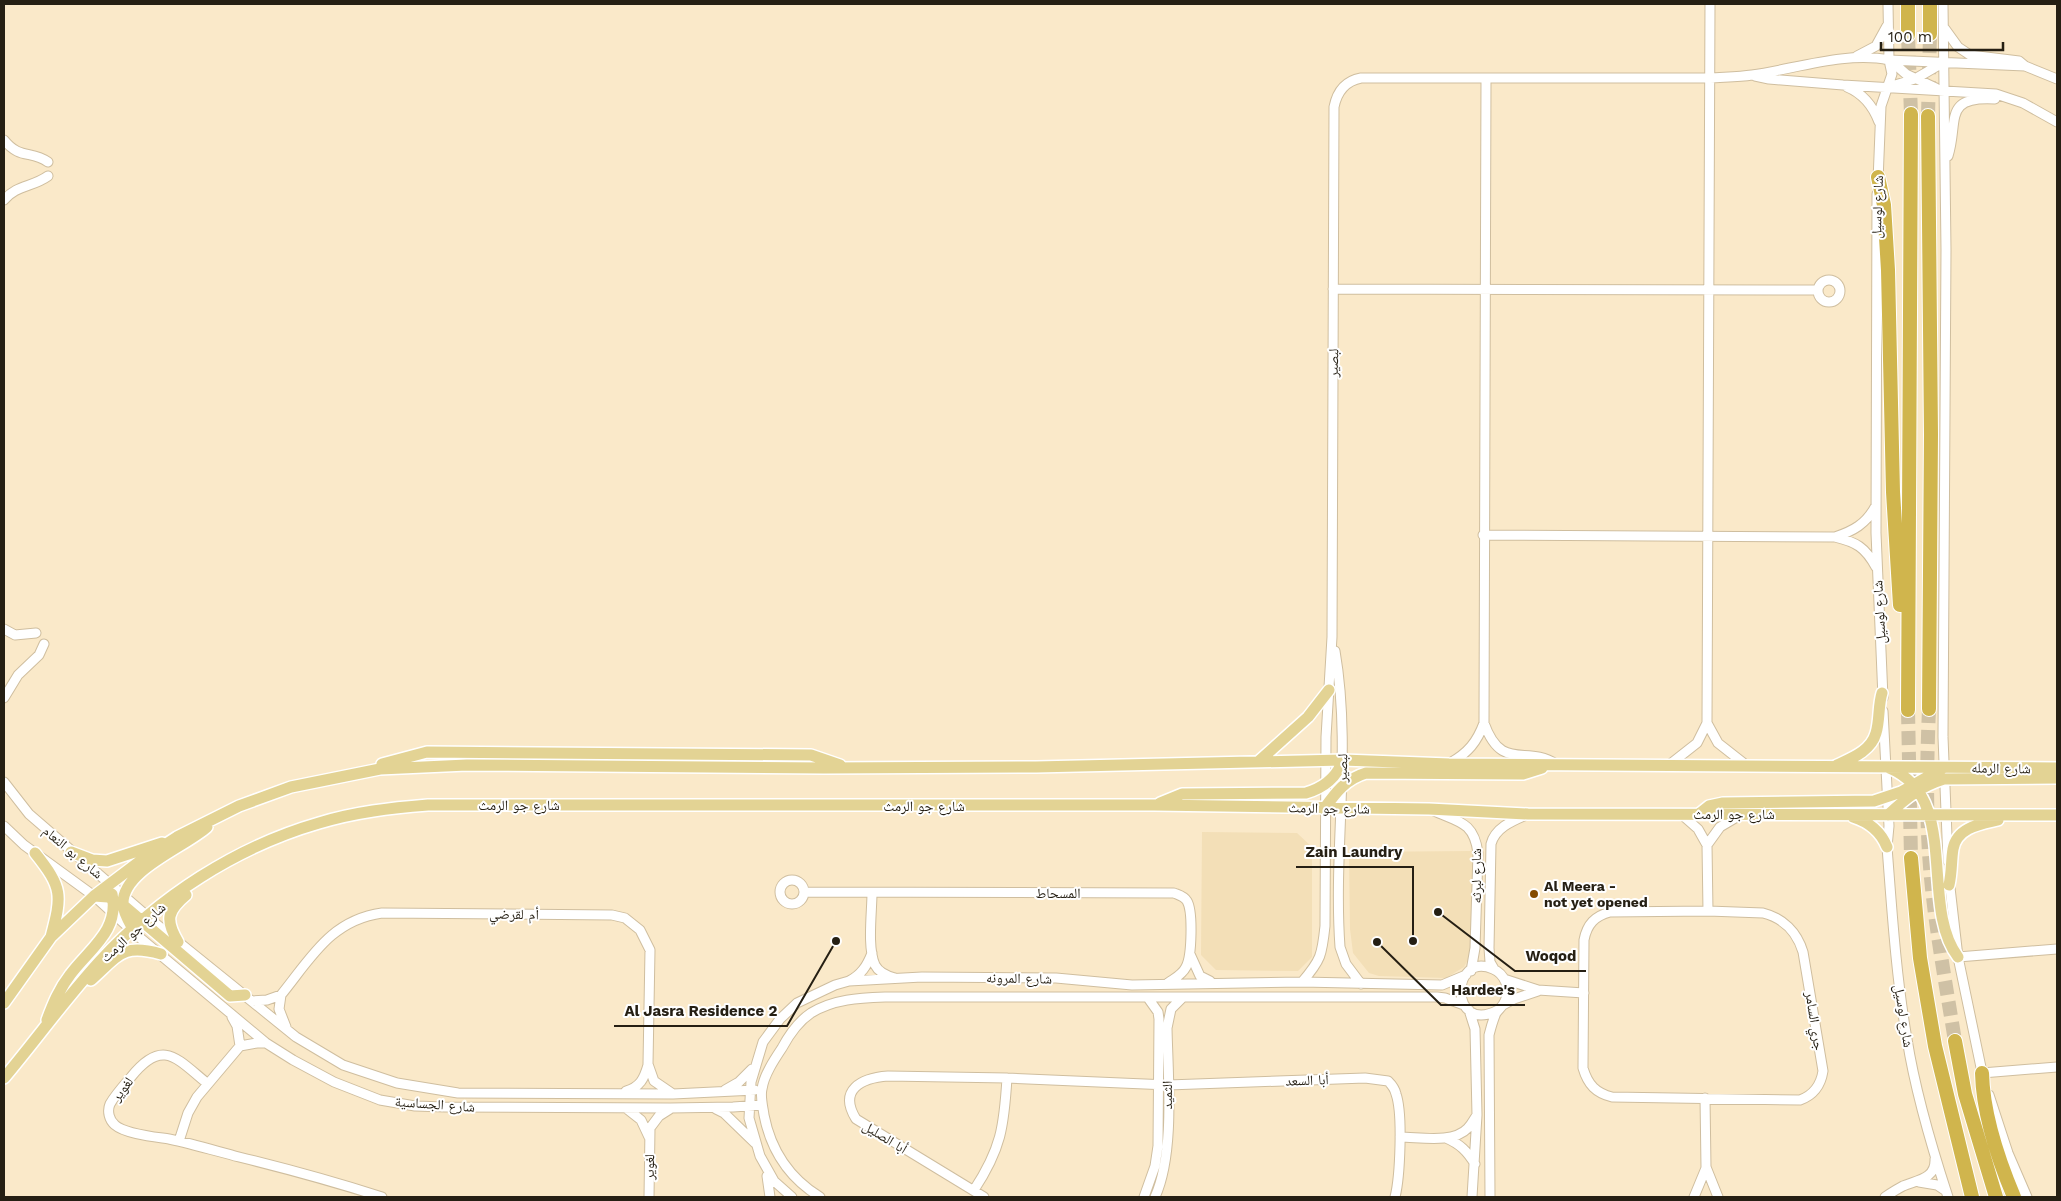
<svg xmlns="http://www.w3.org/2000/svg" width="2061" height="1201" font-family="'Work Sans','Noto Naskh Arabic',sans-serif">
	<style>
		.built { fill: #f3dfb7 }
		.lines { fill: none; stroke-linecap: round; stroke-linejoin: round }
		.highway-tunnel { stroke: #cfc1a5; stroke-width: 14; stroke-dasharray: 14 7; stroke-linecap: butt }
		.minor-casing { stroke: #cfbe9f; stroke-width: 11 }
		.major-casing { stroke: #fff; stroke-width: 14 }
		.highway-casing { stroke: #fff; stroke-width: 16 }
		.minor { stroke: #fff; stroke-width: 9 }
		.major { stroke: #e3d394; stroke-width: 11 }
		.highway { stroke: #d0b54d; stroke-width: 14 }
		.poi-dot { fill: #844b00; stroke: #fff; stroke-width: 2 }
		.labels { text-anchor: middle; stroke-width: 4; stroke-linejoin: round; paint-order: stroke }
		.street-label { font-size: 14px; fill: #251f13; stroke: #fff }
		.poi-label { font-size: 14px; font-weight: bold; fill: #251f13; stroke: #fff; text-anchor: start }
		.leader { fill: none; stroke: #251f13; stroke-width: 2 }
		.callout-dot { fill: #251f13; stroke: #fff; stroke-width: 2 }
		.callout-label { font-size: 15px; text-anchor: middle; font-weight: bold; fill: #251f13; stroke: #fff; stroke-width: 4; stroke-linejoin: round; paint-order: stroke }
	</style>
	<rect width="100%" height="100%" fill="#fae9c9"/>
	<path class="built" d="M 1202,832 L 1297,833 L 1312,847 L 1312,957 L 1298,971 L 1216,970 L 1201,955 Z
		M 1473,851 L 1473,950 L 1464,967 L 1446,978 L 1379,976 L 1369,973 L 1353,953 L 1350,929 L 1349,852 Z"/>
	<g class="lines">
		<path class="highway-tunnel" d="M 1908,35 L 1911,114
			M 1928,116 L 1930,34
			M 1929,709 C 1927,757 1926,805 1929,853 C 1933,916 1945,979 1955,1041
			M 1908,710 L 1911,858"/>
		<g class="minor-casing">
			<path id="minor" d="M 1943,4 L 1946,250 L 1943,737 L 1948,861
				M 1945,29 L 1958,47 L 1970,55 L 2019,61 L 2025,66 L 2057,79
				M 1857,56 L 1876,46 L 1887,26
				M 1890,60 L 1906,74 L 1936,88
				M 1755,76 L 1769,79 L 1843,85 L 1996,94 L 2023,103 L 2057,122
				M 1486,78 L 1484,723 C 1502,773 1526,744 1556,764
				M 1895,85 L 1915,79 L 1944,62
				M 1847,87 C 1864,94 1873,106 1879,122
				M 4,140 C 20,160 31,150 48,162
				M 1948,156 C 1959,121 1942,96 1995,99
				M 1878,181 L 1881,106 L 1892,74 L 1889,60 L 1888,4
				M 1877,194 L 1876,533 L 1883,698
				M 4,200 C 16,185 33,187 48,176
				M1818 291a11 11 0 1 1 22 0a11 11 0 1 1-22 0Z
				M 1333,289 L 1818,290
				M 1483,535 L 1835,537 C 1856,542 1865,547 1876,567
				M 1835,537 C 1853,531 1866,524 1875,507
				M 4,629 L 15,635 L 36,633
				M 1335,651 C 1352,749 1333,849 1340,947 L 1346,964 L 1361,984
				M 4,698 L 18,675 L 39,655 L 44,644
				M 1883,711 L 1889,826 L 1887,847 C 1892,911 1896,976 1907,1039 C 1915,1090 1932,1148 1948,1197
				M 1707,723 L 1718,743 L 1746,765
				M 1450,763 C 1468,753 1477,742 1484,723
				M 1669,765 L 1697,743 L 1707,723 L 1710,4
				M 4,782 L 29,814 L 155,923 L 296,1037 L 343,1065 L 397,1083 L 458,1093 L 673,1094 L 755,1090
				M 1434,811 C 1459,822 1474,822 1478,853 L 1475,948 L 1471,971
				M 1681,814 L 1698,829 L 1707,845 L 1708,911
				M 4,826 L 24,845 L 94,896 L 139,937 L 266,1043 L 293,1060 L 334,1082 L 380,1100 L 415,1106 L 445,1107 L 670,1108 L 733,1107 L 762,1105
				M 1707,845 L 1720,827 L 1742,814
				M 1949,879 L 1958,957 L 1983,1077
				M780 892a12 12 0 1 1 24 0a12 12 0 1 1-24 0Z
				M 804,892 L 1174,893 C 1179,895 1184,896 1187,901 C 1193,911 1192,956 1186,967 C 1182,975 1175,978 1168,983
				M 872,893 C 872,912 867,948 875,965 C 879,973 887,976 895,978
				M 1708,911 L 1763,913 C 1783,918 1797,932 1803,952 L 1823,1071 C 1821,1084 1814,1095 1800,1100 L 1612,1097 C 1596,1093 1588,1085 1583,1068 L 1584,940 C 1587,924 1595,916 1610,912 Z
				M 1190,954 L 1200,976 L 1210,981
				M 1958,957 L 2057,949
				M 1494,969 L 1490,962 L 1489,948 L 1491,844 C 1495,828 1512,821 1526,815
				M 1504,979 L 1538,990 L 1584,993
				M 849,981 C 861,975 867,966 872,953
				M 1302,982 C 1321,960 1322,955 1325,926 L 1326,737 L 1332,637 L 1334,107 C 1337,92 1345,81 1361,78 L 1710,78 C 1724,77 1739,77 1752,75 C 1795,69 1847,51 1889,60 L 2025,66
				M 252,1001 L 267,1000 L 281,995
				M 1503,1005 L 1514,999 L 1538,991
				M 1469,1010 L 1475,1029 L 1477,1115 L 1472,1197
				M 232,1017 L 237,1026 L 240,1046
				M 286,1027 L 279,1009 L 281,995 C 311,958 331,920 382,913 L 612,915 L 625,918 L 640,930 L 650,950 L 648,1064 L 654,1081 L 673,1094
				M 1982,1073 L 2057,1067
				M 208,1084 C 177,1059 163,1037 131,1077 C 124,1085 115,1095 110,1104 C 107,1111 109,1120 115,1125 C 125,1134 156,1137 169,1139 C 193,1144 216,1151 239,1157 C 288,1169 335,1182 382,1197
				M 725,1090 L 739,1082 L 752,1069
				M 626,1091 C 640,1087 644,1079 648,1065
				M 1989,1095 L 2008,1153 L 2027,1197
				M 1705,1098 L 1706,1167 L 1718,1197
				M 627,1109 L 641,1120 L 649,1137
				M 716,1109 L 724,1113 L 755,1143
				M 1400,1137 C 1420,1137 1453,1144 1468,1128 C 1472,1124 1474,1119 1477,1115
				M 1446,1138 C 1460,1144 1467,1151 1475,1164
				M 179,1141 L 188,1113 L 197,1097 L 240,1046 L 257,1043 L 266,1043
				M 767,1176 L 770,1197
				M 1919,1182 L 1937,1185 L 1946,1191
				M 974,1190 C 1001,1149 1004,1127 1007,1078
				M 649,1197 L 650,1128 L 659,1116 L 670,1109
				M 792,1197 L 774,1181 L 760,1156 L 749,1118 L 751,1082 L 763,1042 L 780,1019 L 797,1003 L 835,985 L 849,981 L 922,977 L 1056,978 L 1132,985 L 1302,982 L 1442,985 L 1466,975
				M 820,1197 C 789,1178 771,1151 764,1115 C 763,1107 760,1097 762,1089 C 764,1075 774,1060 782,1048 C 789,1035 799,1021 811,1013 C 834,999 859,998 885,997 L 1437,997 L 1445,998 L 1464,1005
				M 984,1197 L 856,1119 C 838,1090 861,1078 888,1076 L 1007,1078 L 1168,1085 L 1365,1078 L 1388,1081 C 1392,1085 1395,1089 1396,1094 C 1403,1114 1400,1177 1395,1197
				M 1144,1197 L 1155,1166 L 1158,1146 L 1159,1019 L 1158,1012 L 1148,998
				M 1155,1197 C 1175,1153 1168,1077 1167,1028 L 1171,1009 L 1183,997
				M 1490,1197 L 1489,1035 C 1491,1027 1493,1020 1496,1013 C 1499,1009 1503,1006 1505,1001 C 1511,989 1505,974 1493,969 C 1450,950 1449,1036 1498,1010
				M 1694,1197 L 1706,1168
				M 1885,1197 C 1891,1193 1897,1189 1903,1186 C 1917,1180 1936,1179 1935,1159"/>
		</g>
		<g class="major-casing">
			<path id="major" d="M 1259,761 L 1308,717 L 1329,690
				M 382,764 L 427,752 L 811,755 L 840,765
				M 1837,765 C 1852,758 1871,751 1876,733 C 1880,720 1878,706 1882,693
				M 1889,768 C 1961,797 1919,906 1958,957
				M 1160,803 L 1182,794 L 1306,793 C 1323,788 1337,777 1343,760
				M 1324,809 C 1336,792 1346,779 1366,773 L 1523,774 L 1542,768
				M 1699,814 L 1709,806 L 1723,803 L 1874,801 L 1901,792 L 1943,768
				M 1888,815 C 1906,798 1921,786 1944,779 L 2057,778
				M 1853,817 C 1869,822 1881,832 1887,847
				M 71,852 L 92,860 L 107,861 L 162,843
				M 35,853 C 63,888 62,895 51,937
				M 1949,885 C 1952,872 1951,861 1953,849 C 1957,827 1981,824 1998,820
				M 94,896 L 108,897 L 123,905 L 230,996 L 245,995
				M 133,929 C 129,922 123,912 123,904 C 122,870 185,847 207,827
				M 178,942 C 165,920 167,911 186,895
				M 91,980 C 119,955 122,943 161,954
				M 4,1003 L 51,937 L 94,896 L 143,859 L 177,837 L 239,806 L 291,787 L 380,769 L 467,765 L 824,768 L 1036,767 L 1343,760 L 1449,764 L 2057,768
				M 47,1020 C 53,1004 59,989 70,975 C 89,949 120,931 112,894
				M 4,1078 C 36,1040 66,998 100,961 C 159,897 236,847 319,823 C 355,812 391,808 428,805 L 1154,805 L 1429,809 L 1528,814 L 2057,815"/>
		</g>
		<g class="highway-casing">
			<path id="highway" d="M 1908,4 L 1908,35
				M 1930,4 L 1930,34
				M 1928,116 L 1931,434 L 1929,709
				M 1878,177 L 1884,205 L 1888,270 L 1893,492 L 1900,605
				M 1908,710 L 1911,114
				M 1911,858 L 1920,958 L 1935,1046 L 1972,1197
				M 1955,1041 L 1965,1094 L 1996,1197
				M 1982,1073 C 1983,1115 1998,1159 2014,1197"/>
		</g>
		<use href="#minor" class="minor"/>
		<use href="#major" class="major"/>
		<use href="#highway" class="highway"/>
	</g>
	<circle class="poi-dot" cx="1534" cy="894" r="5"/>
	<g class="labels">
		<g class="street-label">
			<text transform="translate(1877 207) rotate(-88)" y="5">شارع لوسيل</text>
			<text transform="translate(1333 363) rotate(-89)" y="5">لبصير</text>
			<text transform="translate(1879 612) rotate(-93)" y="5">شارع لوسيل</text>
			<text transform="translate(1342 768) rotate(-89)" y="5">لبصير</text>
			<text transform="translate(2001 768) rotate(1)" y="5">شارع الرمله</text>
			<text x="519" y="810">شارع جو الرمث</text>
			<text x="924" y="811">شارع جو الرمث</text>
			<text transform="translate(1329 808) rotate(1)" y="5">شارع جو الرمث</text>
			<text x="1734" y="819">شارع جو الرمث</text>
			<text transform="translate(73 852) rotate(40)" y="5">شارع بو النعام</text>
			<text transform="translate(1476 876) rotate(-90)" y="5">شارع لبرثه</text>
			<text x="1058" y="898">المسحاط</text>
			<text transform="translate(514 914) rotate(1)" y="5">أم لقرضي</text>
			<text transform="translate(133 932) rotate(-42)" y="5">شارع جو الرمث</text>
			<text transform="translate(1019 978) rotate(1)" y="5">شارع المرونه</text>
			<text transform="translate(1904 1016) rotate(81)" y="5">شارع لوسيل</text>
			<text transform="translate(1815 1021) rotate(81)" y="5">جري السامر</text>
			<text transform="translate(1307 1080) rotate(-2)" y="5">أبا السعد</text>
			<text transform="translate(122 1089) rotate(-53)" y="5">لغوير</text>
			<text transform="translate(1167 1095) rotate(-90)" y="5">الثميد</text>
			<text transform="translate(435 1104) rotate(4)" y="5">شارع الجساسية</text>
			<text transform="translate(885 1137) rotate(32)" y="5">أبا الصليل</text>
			<text transform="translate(649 1167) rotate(-89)" y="5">لغوير</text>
		</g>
		<g class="poi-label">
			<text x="1544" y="891">Al Meera -<tspan x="1544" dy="16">not yet opened</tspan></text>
		</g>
	</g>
	<path class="leader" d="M1413 941L1413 867H1296M1438 912L1515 971H1586M1377 942L1441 1005H1525M836 941L787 1026H614"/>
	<g class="callout-dot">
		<circle cx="1413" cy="941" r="5"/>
		<circle cx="1438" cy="912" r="5"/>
		<circle cx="1377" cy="942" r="5"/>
		<circle cx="836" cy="941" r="5"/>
	</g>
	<g class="callout-label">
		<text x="1354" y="857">Zain Laundry</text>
		<text x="1551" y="961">Woqod</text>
		<text x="1483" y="995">Hardee's</text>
		<text x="701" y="1016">Al Jasra Residence 2</text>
	</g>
	<rect width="2061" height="1201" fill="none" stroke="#251f13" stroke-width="10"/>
	<path d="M1881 42v8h122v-8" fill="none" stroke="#251f13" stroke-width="2.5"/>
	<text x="1888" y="42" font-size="15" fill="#251f13" stroke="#ffffff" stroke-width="4" paint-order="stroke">100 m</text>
</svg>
